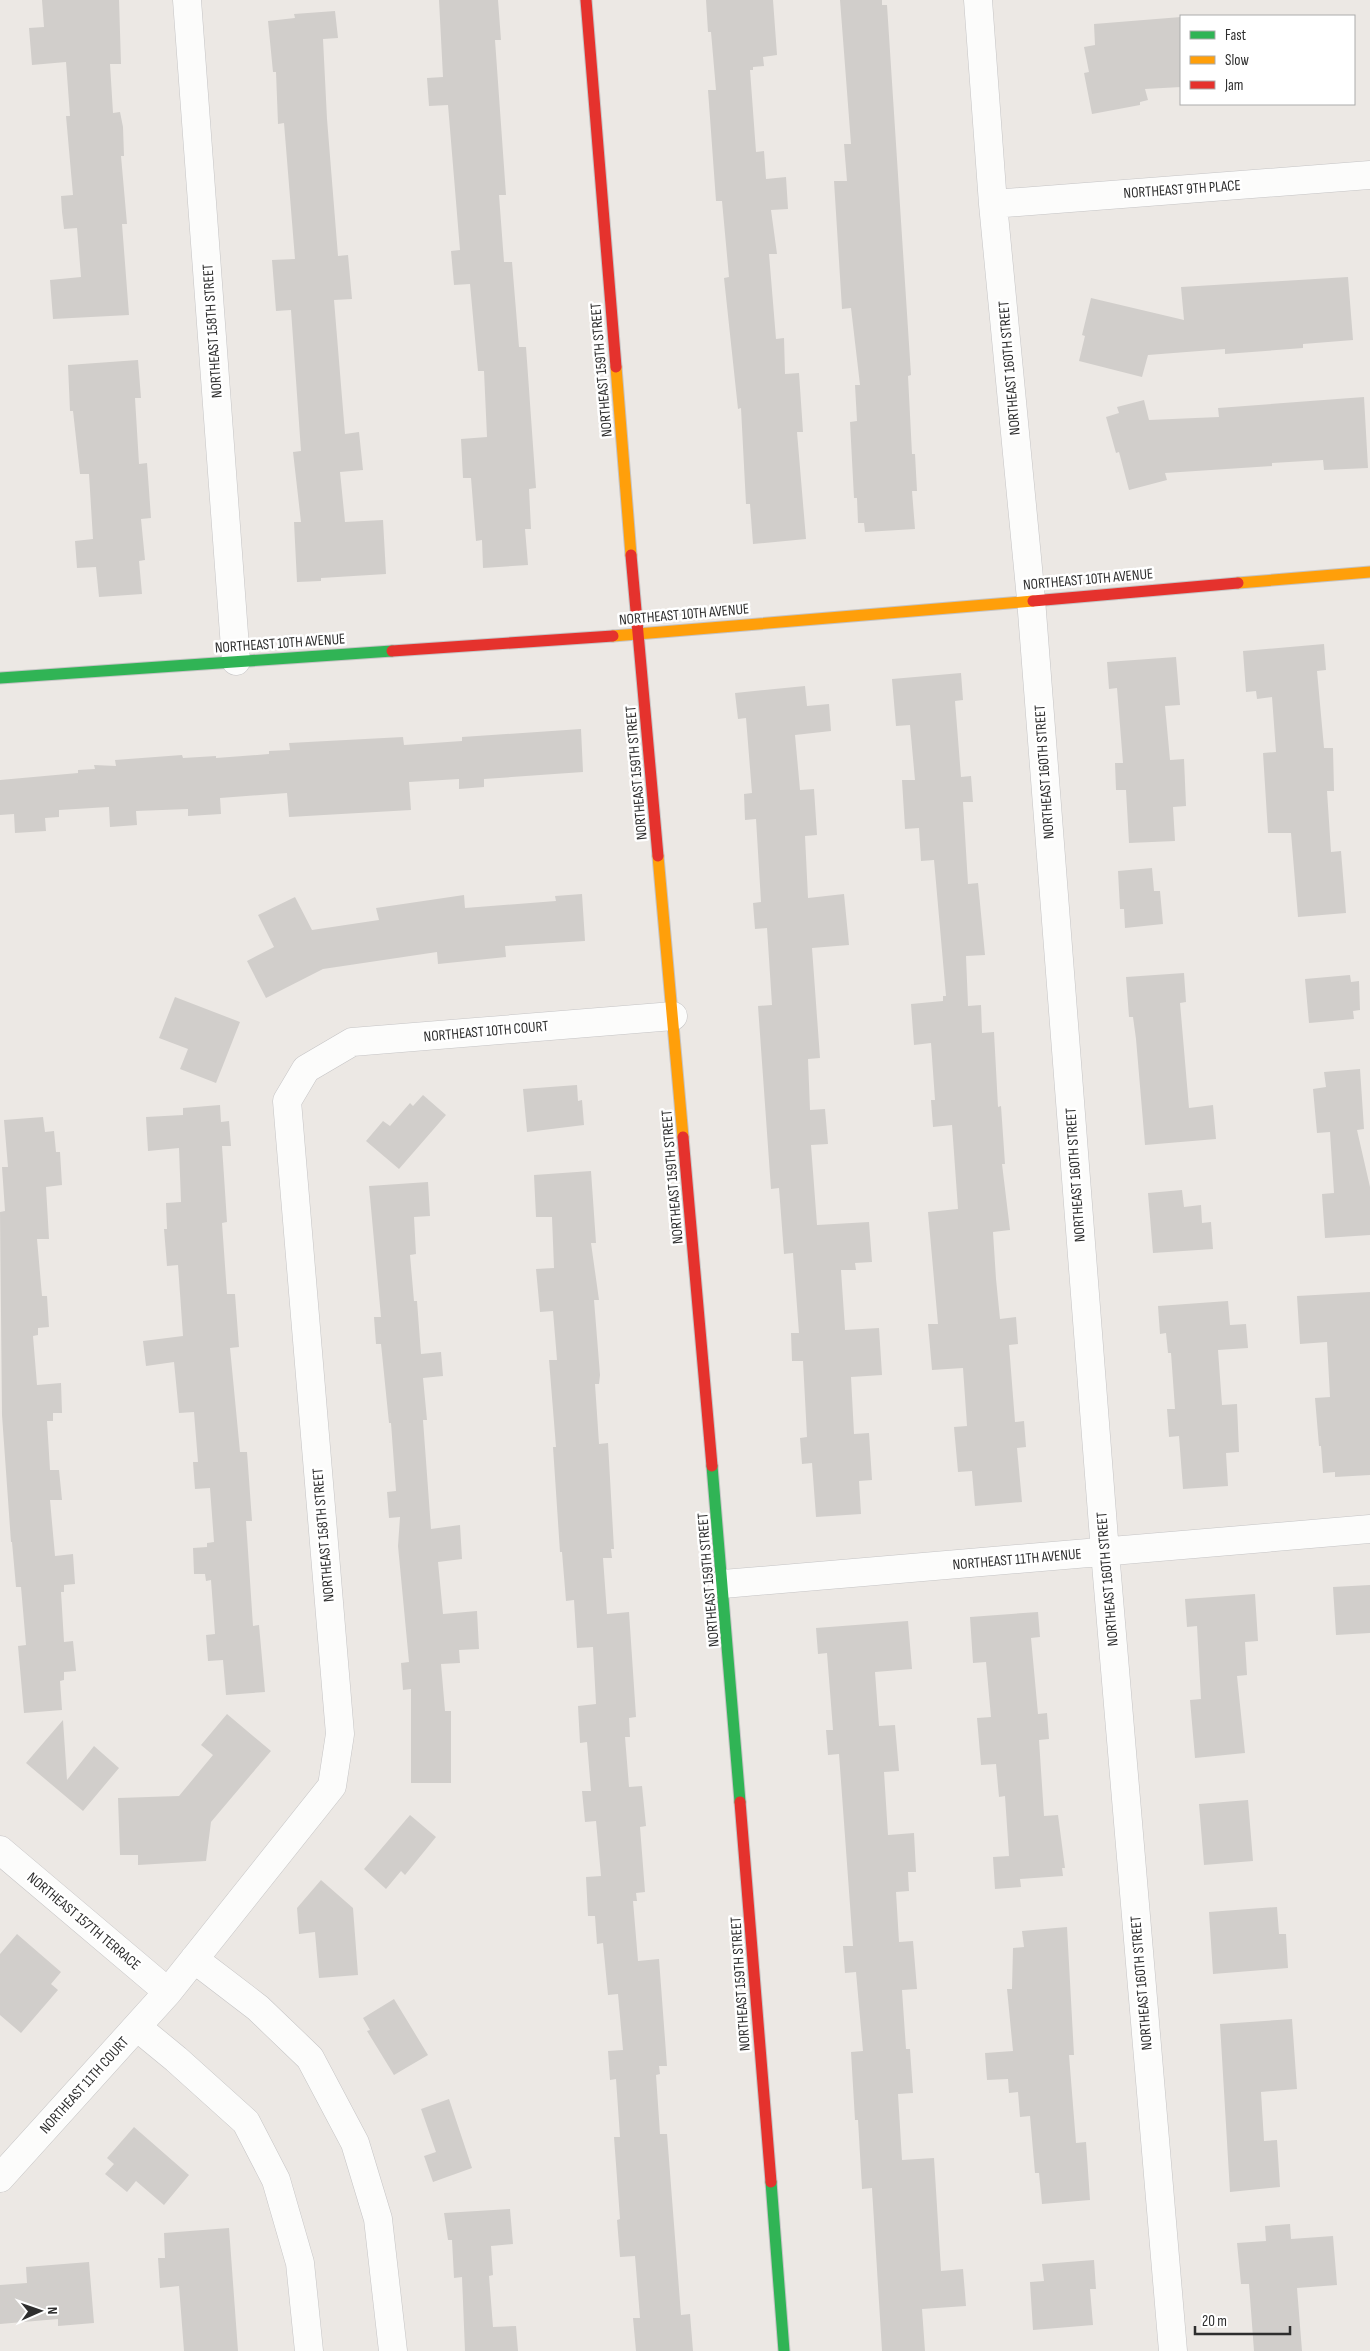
<svg xmlns="http://www.w3.org/2000/svg" width="1370" height="2351" font-family="'Sofia Sans Condensed',sans-serif">
	<style>
		.building { fill: #d1cecb }
		.lines { fill: none; stroke-linecap: round; stroke-linejoin: round }
		.street-casing { stroke: #c5c4c5; stroke-width: 29 }
		.fast-casing { stroke: #c5c4c5; stroke-width: 13 }
		.slow-casing { stroke: #c5c4c5; stroke-width: 13 }
		.jam-casing { stroke: #c5c4c5; stroke-width: 13 }
		.street { stroke: #fcfcfb; stroke-width: 28 }
		.fast { stroke: #30b455; stroke-width: 11 }
		.slow { stroke: #ff9f0a; stroke-width: 11 }
		.jam { stroke: #e5322d; stroke-width: 11 }
		.labels { text-anchor: middle; stroke-width: 5; stroke-linejoin: round; paint-order: stroke }
		.street-label { font-size: 15px; fill: #2e2e2e; stroke: #fff }
	</style>
	<rect width="100%" height="100%" fill="#ece8e4"/>
	<path class="building" d="M 42,0 L 119,0 L 121,64 L 110,64 L 113,113 L 120,112 L 123,127 L 124,156 L 121,156 L 127,224 L 122,224 L 129,315 L 53,319 L 50,280 L 81,277 L 77,228 L 64,229 L 62,212 L 61,196 L 73,195 L 66,116 L 70,116 L 66,62 L 32,65 L 29,28 L 44,27 Z
		M 439,0 L 498,0 L 501,40 L 495,40 L 506,195 L 499,195 L 504,262 L 512,262 L 519,347 L 526,347 L 536,488 L 529,489 L 531,529 L 525,529 L 528,565 L 483,568 L 482,540 L 476,541 L 471,478 L 463,478 L 461,439 L 487,437 L 484,371 L 478,371 L 470,284 L 454,285 L 451,251 L 460,250 L 448,105 L 429,106 L 427,78 L 443,77 Z
		M 706,0 L 773,0 L 777,55 L 763,57 L 764,66 L 753,67 L 753,70 L 750,70 L 756,152 L 764,151 L 766,179 L 786,177 L 788,209 L 771,210 L 777,254 L 769,254 L 776,339 L 784,338 L 785,374 L 799,373 L 803,432 L 797,432 L 806,539 L 753,544 L 750,504 L 746,504 L 741,408 L 738,409 L 724,278 L 729,277 L 722,201 L 716,201 L 708,90 L 716,90 L 711,32 L 708,32 Z
		M 840,0 L 882,0 L 882,5 L 887,5 L 911,375 L 908,376 L 912,454 L 915,454 L 917,491 L 912,491 L 915,529 L 865,532 L 864,523 L 858,523 L 857,498 L 854,498 L 850,422 L 857,421 L 855,385 L 860,385 L 851,308 L 842,309 L 834,181 L 847,181 L 844,144 L 851,144 Z
		M 335,11 L 338,38 L 323,39 L 327,119 L 338,256 L 348,255 L 352,299 L 334,300 L 345,434 L 359,432 L 363,470 L 340,472 L 345,522 L 383,520 L 386,574 L 321,578 L 321,581 L 297,582 L 294,522 L 301,522 L 293,452 L 301,451 L 291,310 L 276,311 L 272,260 L 295,259 L 284,123 L 278,124 L 276,72 L 273,72 L 268,21 L 295,18 L 294,14 Z
		M 1181,17 L 1181,87 L 1145,89 L 1148,100 L 1140,102 L 1140,105 L 1092,114 L 1084,73 L 1089,72 L 1084,47 L 1095,45 L 1094,24 Z
		M 1348,277 L 1353,340 L 1303,344 L 1303,348 L 1225,354 L 1225,349 L 1148,355 L 1142,377 L 1079,361 L 1085,336 L 1082,335 L 1091,298 L 1184,320 L 1181,287 Z
		M 138,360 L 141,398 L 135,398 L 139,464 L 147,463 L 151,518 L 141,519 L 145,560 L 139,561 L 142,594 L 99,597 L 96,567 L 77,568 L 75,541 L 93,539 L 89,474 L 80,474 L 73,411 L 70,411 L 68,365 Z
		M 1364,397 L 1368,468 L 1324,470 L 1323,460 L 1272,463 L 1272,466 L 1165,473 L 1167,480 L 1129,490 L 1119,452 L 1116,453 L 1106,417 L 1119,413 L 1117,407 L 1144,400 L 1149,420 L 1219,417 L 1218,408 Z
		M 1324,644 L 1326,670 L 1317,671 L 1324,748 L 1333,748 L 1334,791 L 1327,791 L 1331,852 L 1341,851 L 1346,913 L 1298,917 L 1291,833 L 1268,833 L 1263,753 L 1276,752 L 1272,697 L 1257,699 L 1256,691 L 1246,692 L 1243,651 Z
		M 1176,657 L 1180,705 L 1165,706 L 1170,760 L 1184,759 L 1186,806 L 1173,807 L 1175,841 L 1129,843 L 1126,790 L 1116,790 L 1115,763 L 1123,763 L 1117,688 L 1109,689 L 1107,662 Z
		M 961,673 L 963,700 L 955,701 L 961,777 L 971,776 L 973,802 L 963,802 L 968,884 L 978,883 L 985,955 L 966,956 L 968,1006 L 981,1005 L 982,1033 L 994,1032 L 998,1107 L 1001,1106 L 1005,1164 L 1002,1164 L 1010,1230 L 993,1232 L 996,1279 L 1000,1319 L 1016,1317 L 1018,1344 L 1009,1345 L 1015,1422 L 1024,1421 L 1026,1447 L 1017,1448 L 1022,1502 L 975,1506 L 972,1471 L 958,1472 L 954,1427 L 967,1426 L 963,1368 L 932,1370 L 928,1324 L 938,1324 L 928,1212 L 958,1209 L 952,1125 L 933,1127 L 931,1100 L 935,1100 L 931,1043 L 914,1045 L 911,1004 L 943,1001 L 943,996 L 946,996 L 934,860 L 921,861 L 919,828 L 905,829 L 902,780 L 915,780 L 910,725 L 896,726 L 892,679 Z
		M 805,686 L 807,706 L 829,704 L 831,731 L 795,735 L 800,790 L 814,789 L 817,835 L 805,836 L 808,898 L 844,894 L 849,945 L 812,948 L 820,1058 L 808,1059 L 810,1110 L 825,1109 L 828,1144 L 811,1145 L 817,1225 L 869,1222 L 872,1262 L 855,1263 L 856,1270 L 841,1270 L 845,1330 L 879,1328 L 882,1375 L 851,1377 L 854,1434 L 869,1433 L 872,1480 L 859,1481 L 861,1514 L 816,1517 L 812,1463 L 802,1464 L 800,1438 L 807,1437 L 803,1361 L 792,1361 L 791,1333 L 799,1333 L 793,1253 L 784,1254 L 779,1188 L 771,1189 L 758,1006 L 772,1005 L 767,928 L 755,929 L 753,903 L 761,902 L 756,819 L 745,820 L 744,794 L 752,793 L 746,718 L 738,719 L 735,693 Z
		M 581,729 L 583,772 L 484,779 L 484,787 L 459,789 L 459,779 L 409,782 L 411,810 L 289,817 L 287,793 L 220,798 L 221,814 L 188,816 L 188,809 L 136,811 L 137,825 L 110,827 L 109,807 L 59,810 L 59,817 L 45,818 L 46,831 L 15,833 L 14,814 L 0,815 L 0,780 L 78,773 L 78,770 L 95,769 L 94,765 L 116,766 L 115,760 L 182,755 L 183,758 L 216,756 L 216,758 L 269,754 L 269,751 L 290,750 L 289,743 L 403,737 L 404,745 L 462,741 L 462,737 Z
		M 1152,868 L 1154,891 L 1160,891 L 1163,924 L 1125,928 L 1124,909 L 1120,909 L 1118,871 Z
		M 582,894 L 585,941 L 505,946 L 506,957 L 438,964 L 437,952 L 323,969 L 266,998 L 247,961 L 274,947 L 258,915 L 295,897 L 312,930 L 379,920 L 376,908 L 464,895 L 465,908 L 556,901 L 555,896 Z
		M 1184,973 L 1186,1002 L 1180,1003 L 1189,1108 L 1213,1105 L 1216,1139 L 1145,1145 L 1136,1039 L 1133,1017 L 1129,1017 L 1126,977 Z
		M 1350,975 L 1351,982 L 1359,981 L 1360,1010 L 1353,1011 L 1354,1019 L 1309,1023 L 1305,979 Z
		M 175,997 L 240,1022 L 216,1083 L 180,1069 L 188,1049 L 159,1038 Z
		M 1360,1069 L 1364,1129 L 1357,1130 L 1370,1187 L 1370,1235 L 1325,1238 L 1322,1194 L 1334,1193 L 1330,1132 L 1317,1133 L 1313,1089 L 1326,1087 L 1324,1072 Z
		M 577,1085 L 578,1101 L 582,1100 L 584,1125 L 527,1132 L 523,1089 Z
		M 423,1095 L 446,1115 L 399,1169 L 366,1141 L 383,1121 L 390,1126 L 410,1103 L 413,1106 Z
		M 220,1105 L 221,1122 L 229,1121 L 231,1146 L 222,1146 L 227,1222 L 222,1223 L 227,1294 L 235,1294 L 239,1347 L 230,1348 L 240,1452 L 247,1452 L 252,1521 L 246,1521 L 253,1626 L 259,1625 L 265,1692 L 226,1695 L 223,1660 L 208,1661 L 206,1635 L 215,1634 L 211,1580 L 206,1581 L 205,1574 L 194,1574 L 193,1548 L 207,1547 L 207,1543 L 214,1542 L 210,1488 L 195,1489 L 193,1462 L 198,1462 L 194,1412 L 179,1413 L 174,1362 L 146,1366 L 143,1341 L 183,1336 L 178,1265 L 167,1266 L 164,1229 L 167,1229 L 166,1203 L 181,1202 L 179,1148 L 148,1151 L 146,1117 L 183,1115 L 183,1108 Z
		M 43,1117 L 45,1132 L 54,1131 L 56,1152 L 60,1152 L 62,1185 L 46,1187 L 49,1239 L 37,1239 L 42,1296 L 47,1296 L 49,1327 L 38,1328 L 38,1335 L 33,1336 L 37,1385 L 61,1383 L 62,1413 L 53,1413 L 53,1421 L 47,1421 L 50,1470 L 59,1470 L 62,1500 L 50,1500 L 55,1556 L 73,1554 L 75,1584 L 64,1585 L 64,1592 L 61,1592 L 64,1642 L 73,1641 L 76,1671 L 64,1672 L 64,1680 L 60,1681 L 62,1710 L 24,1713 L 18,1646 L 26,1645 L 21,1587 L 16,1587 L 12,1542 L 11,1542 L 2,1415 L 0,1212 L 5,1211 L 2,1167 L 8,1167 L 4,1120 Z
		M 591,1171 L 596,1243 L 591,1243 L 599,1300 L 594,1300 L 600,1375 L 599,1384 L 595,1384 L 599,1444 L 608,1443 L 614,1549 L 611,1549 L 612,1558 L 603,1558 L 607,1614 L 629,1612 L 636,1717 L 629,1718 L 630,1737 L 625,1737 L 629,1787 L 642,1786 L 646,1826 L 640,1827 L 645,1892 L 636,1893 L 637,1901 L 633,1901 L 638,1961 L 659,1959 L 667,2066 L 659,2066 L 660,2074 L 656,2075 L 660,2134 L 667,2134 L 681,2315 L 690,2314 L 693,2351 L 636,2351 L 633,2318 L 640,2318 L 635,2256 L 620,2257 L 617,2220 L 620,2219 L 614,2137 L 620,2137 L 616,2079 L 610,2080 L 608,2051 L 623,2050 L 618,1994 L 608,1995 L 603,1943 L 597,1944 L 595,1916 L 588,1916 L 586,1877 L 601,1876 L 596,1821 L 585,1822 L 582,1791 L 591,1791 L 587,1742 L 580,1743 L 578,1706 L 596,1704 L 593,1647 L 577,1648 L 574,1600 L 566,1601 L 562,1552 L 560,1552 L 553,1447 L 556,1447 L 549,1360 L 557,1360 L 553,1311 L 540,1312 L 536,1269 L 554,1268 L 552,1217 L 536,1217 L 534,1175 Z
		M 428,1182 L 430,1216 L 414,1217 L 416,1254 L 410,1255 L 414,1301 L 417,1301 L 421,1354 L 441,1352 L 443,1376 L 423,1378 L 427,1420 L 423,1420 L 431,1529 L 460,1525 L 462,1559 L 438,1562 L 443,1614 L 477,1611 L 479,1649 L 459,1650 L 460,1663 L 441,1664 L 445,1711 L 451,1711 L 451,1783 L 411,1783 L 411,1689 L 403,1690 L 401,1663 L 409,1662 L 398,1546 L 400,1517 L 389,1518 L 387,1492 L 396,1491 L 391,1423 L 389,1423 L 381,1344 L 376,1344 L 374,1317 L 381,1317 L 369,1186 Z
		M 1182,1190 L 1184,1207 L 1201,1205 L 1202,1223 L 1211,1222 L 1213,1249 L 1153,1253 L 1148,1193 Z
		M 1370,1292 L 1370,1475 L 1335,1477 L 1335,1472 L 1323,1473 L 1321,1446 L 1319,1446 L 1315,1398 L 1330,1397 L 1327,1342 L 1300,1344 L 1297,1296 Z
		M 1228,1301 L 1230,1325 L 1246,1324 L 1248,1348 L 1218,1350 L 1222,1405 L 1237,1404 L 1239,1452 L 1226,1453 L 1228,1486 L 1183,1489 L 1179,1436 L 1169,1437 L 1167,1409 L 1175,1409 L 1171,1353 L 1168,1353 L 1166,1333 L 1160,1334 L 1158,1306 Z
		M 1370,1585 L 1370,1633 L 1336,1635 L 1333,1587 Z
		M 1255,1594 L 1258,1641 L 1245,1642 L 1247,1675 L 1237,1676 L 1245,1753 L 1195,1758 L 1190,1700 L 1201,1699 L 1197,1626 L 1187,1627 L 1185,1599 Z
		M 1038,1612 L 1040,1637 L 1031,1638 L 1038,1714 L 1047,1713 L 1049,1739 L 1039,1740 L 1044,1816 L 1058,1815 L 1065,1868 L 1062,1868 L 1063,1876 L 1020,1879 L 1021,1887 L 995,1889 L 993,1857 L 1009,1856 L 1005,1796 L 999,1797 L 996,1764 L 981,1765 L 977,1718 L 991,1717 L 986,1662 L 973,1663 L 970,1617 Z
		M 908,1621 L 912,1669 L 875,1672 L 879,1726 L 895,1725 L 899,1771 L 884,1772 L 888,1835 L 914,1833 L 916,1872 L 908,1872 L 909,1891 L 896,1892 L 899,1942 L 913,1941 L 917,1989 L 902,1990 L 906,2049 L 910,2049 L 913,2093 L 898,2094 L 902,2160 L 934,2158 L 941,2271 L 963,2269 L 966,2306 L 922,2309 L 925,2351 L 882,2351 L 872,2188 L 862,2189 L 858,2120 L 855,2120 L 851,2052 L 863,2051 L 856,1972 L 845,1973 L 843,1946 L 853,1946 L 839,1754 L 828,1755 L 826,1730 L 833,1730 L 827,1653 L 818,1654 L 816,1628 Z
		M 227,1714 L 271,1751 L 211,1822 L 206,1861 L 138,1865 L 138,1855 L 120,1855 L 118,1798 L 179,1796 L 213,1755 L 201,1745 Z
		M 63,1720 L 67,1780 L 94,1746 L 119,1768 L 83,1811 L 26,1763 Z
		M 1248,1800 L 1253,1861 L 1204,1865 L 1199,1804 Z
		M 410,1815 L 436,1837 L 405,1875 L 401,1871 L 386,1889 L 364,1869 Z
		M 321,1880 L 353,1908 L 358,1975 L 319,1978 L 315,1932 L 299,1934 L 297,1908 Z
		M 1277,1907 L 1279,1934 L 1286,1934 L 1288,1968 L 1213,1974 L 1209,1912 Z
		M 1067,1927 L 1074,2055 L 1069,2055 L 1076,2143 L 1086,2142 L 1090,2200 L 1042,2204 L 1039,2173 L 1035,2173 L 1030,2116 L 1020,2117 L 1018,2092 L 1009,2093 L 1008,2079 L 987,2080 L 985,2053 L 1013,2051 L 1007,1989 L 1012,1989 L 1013,1948 L 1024,1947 L 1022,1931 Z
		M 17,1934 L 61,1972 L 51,1984 L 58,1990 L 21,2033 L 0,2015 L 0,1954 Z
		M 394,1999 L 428,2055 L 394,2075 L 367,2031 L 370,2030 L 363,2018 Z
		M 1292,2019 L 1297,2089 L 1261,2092 L 1264,2141 L 1277,2140 L 1280,2187 L 1230,2192 L 1220,2024 Z
		M 449,2099 L 472,2168 L 433,2182 L 424,2156 L 436,2152 L 421,2109 Z
		M 134,2127 L 189,2175 L 164,2205 L 136,2181 L 127,2192 L 105,2174 L 114,2164 L 107,2158 Z
		M 510,2209 L 513,2244 L 491,2246 L 493,2275 L 489,2276 L 493,2327 L 516,2326 L 518,2351 L 465,2351 L 462,2277 L 454,2278 L 452,2240 L 448,2240 L 444,2213 Z
		M 1290,2224 L 1291,2239 L 1333,2236 L 1337,2285 L 1297,2288 L 1302,2351 L 1254,2351 L 1249,2284 L 1241,2284 L 1237,2243 L 1266,2241 L 1265,2226 Z
		M 229,2228 L 238,2351 L 184,2351 L 179,2286 L 160,2288 L 158,2258 L 165,2258 L 164,2233 Z
		M 1094,2260 L 1096,2289 L 1090,2289 L 1093,2325 L 1033,2330 L 1030,2282 L 1044,2281 L 1042,2264 Z
		M 89,2262 L 94,2323 L 58,2326 L 58,2319 L 0,2324 L 0,2285 L 27,2283 L 26,2267 Z"/>
	<g class="lines">
		<g class="street-casing">
			<path id="street" d="M 187,0 L 236,661
				M 978,0 L 993,204 L 1031,599 L 1105,1552 L 1173,2351
				M 993,204 L 1370,175
				M 723,1584 L 1370,1529
				M 0,1850 L 168,1992
				M 194,1959 L 258,2008 L 310,2058 L 355,2143 L 378,2219 L 393,2351
				M 137,2027 L 176,2059 L 246,2122 L 276,2180 L 300,2263 L 309,2351
				M 0,2178 L 168,1992 L 332,1786 L 340,1734 L 287,1101 L 306,1069 L 352,1042 L 673,1016"/>
		</g>
		<g class="fast-casing">
			<path id="fast" d="M 0,678 L 392,651
				M 712,1466 L 740,1802
				M 771,2182 L 784,2351"/>
		</g>
		<g class="slow-casing">
			<path id="slow" d="M 616,367 L 631,555
				M 1238,583 L 1370,572
				M 613,636 L 1033,601
				M 658,856 L 683,1137"/>
		</g>
		<g class="jam-casing">
			<path id="jam" d="M 586,0 L 616,367
				M 631,555 L 658,856
				M 1033,601 L 1238,583
				M 392,651 L 613,636
				M 683,1137 L 712,1466
				M 740,1802 L 771,2182"/>
		</g>
		<use href="#street" class="street"/>
		<use href="#fast" class="fast"/>
		<use href="#slow" class="slow"/>
		<use href="#jam" class="jam"/>
	</g>
	<g class="labels">
		<g class="street-label">
			<text transform="translate(1182 189) rotate(-4)" y="5">NORTHEAST 9TH PLACE</text>
			<text transform="translate(212 331) rotate(-94)" y="5">NORTHEAST 158TH STREET</text>
			<text transform="translate(1009 368) rotate(-95)" y="5">NORTHEAST 160TH STREET</text>
			<text transform="translate(601 370) rotate(-95)" y="5">NORTHEAST 159TH STREET</text>
			<text transform="translate(1088 579) rotate(-5)" y="5">NORTHEAST 10TH AVENUE</text>
			<text transform="translate(684 614) rotate(-5)" y="5">NORTHEAST 10TH AVENUE</text>
			<text transform="translate(280 643) rotate(-4)" y="5">NORTHEAST 10TH AVENUE</text>
			<text transform="translate(1044 772) rotate(-94)" y="5">NORTHEAST 160TH STREET</text>
			<text transform="translate(636 773) rotate(-95)" y="5">NORTHEAST 159TH STREET</text>
			<text transform="translate(486 1031) rotate(-5)" y="5">NORTHEAST 10TH COURT</text>
			<text transform="translate(1075 1175) rotate(-94)" y="5">NORTHEAST 160TH STREET</text>
			<text transform="translate(672 1177) rotate(-95)" y="5">NORTHEAST 159TH STREET</text>
			<text transform="translate(323 1535) rotate(-95)" y="5">NORTHEAST 158TH STREET</text>
			<text transform="translate(1017 1559) rotate(-5)" y="5">NORTHEAST 11TH AVENUE</text>
			<text transform="translate(1107 1579) rotate(-95)" y="5">NORTHEAST 160TH STREET</text>
			<text transform="translate(708 1580) rotate(-95)" y="5">NORTHEAST 159TH STREET</text>
			<text transform="translate(84 1921) rotate(40)" y="5">NORTHEAST 157TH TERRACE</text>
			<text transform="translate(1141 1983) rotate(-95)" y="5">NORTHEAST 160TH STREET</text>
			<text transform="translate(740 1984) rotate(-94)" y="5">NORTHEAST 159TH STREET</text>
			<text transform="translate(84 2085) rotate(-48)" y="5">NORTHEAST 11TH COURT</text>
		</g>
	</g>
	<rect x="1180" y="15" width="175" height="90" fill="#ffffff" stroke="#ababab"/>
	<rect x="1190" y="31" width="25" height="8" fill="#30b455" stroke="#ababab"/>
	<text x="1225" y="40" font-size="15" fill="#2e2e2e">Fast</text>
	<rect x="1190" y="56" width="25" height="8" fill="#ff9f0a" stroke="#ababab"/>
	<text x="1225" y="65" font-size="15" fill="#2e2e2e">Slow</text>
	<rect x="1190" y="81" width="25" height="8" fill="#e5322d" stroke="#ababab"/>
	<text x="1225" y="90" font-size="15" fill="#2e2e2e">Jam</text>
	<g transform="translate(40 2311) rotate(88)" stroke="#ffffff" stroke-width="4" paint-order="stroke">
	<path d="M0-4L9 19L0 12L-9 19Z" fill="#2e2e2e"/>
	<text y="-8" font-size="14" font-weight="bold" text-anchor="middle" fill="#2e2e2e">N</text>
	</g>
	<path d="M1195 2326v8h95v-8" fill="none" stroke="#2e2e2e" stroke-width="2.5"/>
	<text x="1202" y="2326" font-size="15" fill="#2e2e2e" stroke="#ffffff" stroke-width="4" paint-order="stroke">20 m</text>
</svg>
